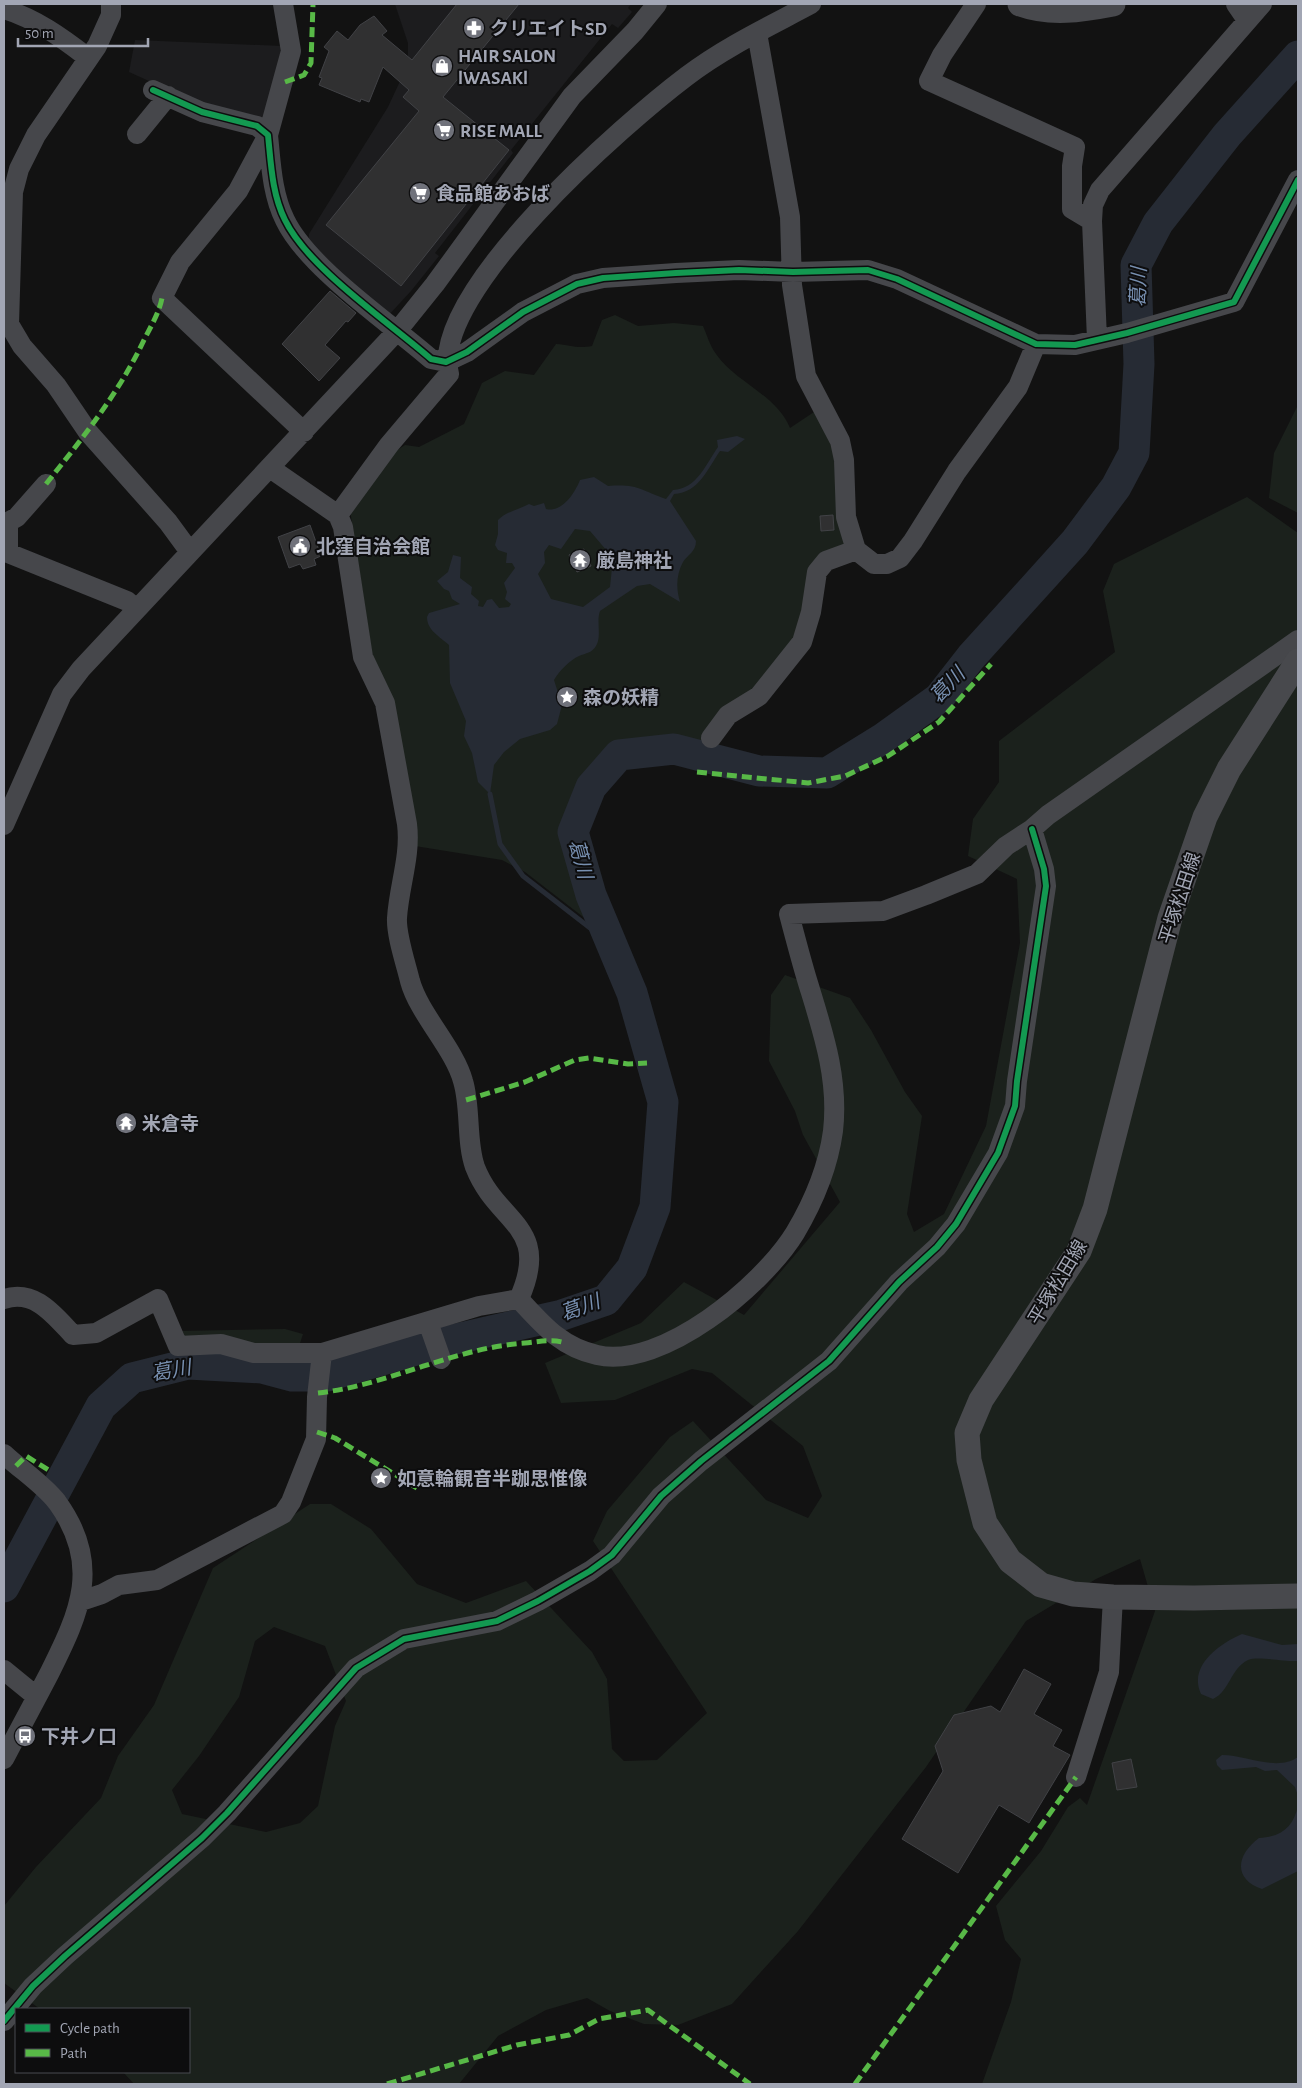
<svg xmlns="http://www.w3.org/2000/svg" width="1302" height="2088" font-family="'Alegreya Sans','Noto Sans JP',sans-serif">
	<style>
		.built { fill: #1c1c1e }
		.green { fill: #1b211c; fill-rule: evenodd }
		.water { fill: #262b34; fill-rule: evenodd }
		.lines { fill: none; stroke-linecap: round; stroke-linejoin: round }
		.stream { stroke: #262b34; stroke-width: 5 }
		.river { stroke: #262b34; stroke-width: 31 }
		.building { fill: #303031; stroke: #414246 }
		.minor { stroke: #46474b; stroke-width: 20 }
		.major { stroke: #48494d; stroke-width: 25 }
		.quiet { stroke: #58b947; stroke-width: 5; stroke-dasharray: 10 5; stroke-linecap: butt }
		.cycleway-casing { stroke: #0d0d0e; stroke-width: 9 }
		.cycleway { stroke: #139951; stroke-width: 6 }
		.labels { text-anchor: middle; stroke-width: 4; stroke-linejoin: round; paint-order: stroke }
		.poi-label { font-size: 19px; font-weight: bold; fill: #a2a6b4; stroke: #0d0d0e; text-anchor: start }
		.street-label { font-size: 19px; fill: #a2a6b4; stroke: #0d0d0e }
		.water-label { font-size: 20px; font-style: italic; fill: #7890b1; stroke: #0d0d0e }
	</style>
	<rect width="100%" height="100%" fill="#121212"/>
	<path class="built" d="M 395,4 L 631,4 L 628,8 L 632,12 L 618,28 L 612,24 L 511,150 L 513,153 L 435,253 L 439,256 L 411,291 L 387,317 L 309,248 L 309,234 L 388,107 L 408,64 L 408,43 Z
		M 135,40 L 282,46 L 266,117 L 260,121 L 189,99 L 129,72 Z"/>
	<path class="green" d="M 615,315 L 638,326 L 674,323 L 703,326 C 707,335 710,346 716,354 C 735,382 777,395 790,428 L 817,410 L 838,443 L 846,547 L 823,558 L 799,635 L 758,691 L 703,741 C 681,740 659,736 638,742 C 592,756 553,809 566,859 C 572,880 583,902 591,923 L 525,872 L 502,860 L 415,846 L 375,673 L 350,510 L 396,451 L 405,445 L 419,447 L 464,424 L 482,383 L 505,371 L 534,375 L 556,344 C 570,345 577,349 592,346 L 602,320 Z
		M 1298,405 L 1298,513 L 1269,498 L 1274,453 Z
		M 1247,497 L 1298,533 L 1298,2084 L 982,2084 L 1011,2002 L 1021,1959 L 1005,1940 L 996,1906 L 1041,1851 L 1068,1807 L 1080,1798 L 1087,1805 L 1155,1611 L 1140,1559 L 1096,1579 L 1026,1621 L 926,1767 L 798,1931 L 732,2004 L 678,2025 L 644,2024 L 610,2011 L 587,1998 L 546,2010 L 498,2036 L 459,2084 L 134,2084 L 123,2072 L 189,2072 L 189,2009 L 40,2009 L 4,1983 L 4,1906 L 36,1867 L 101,1798 L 118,1756 L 154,1705 L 213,1568 L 310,1504 L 331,1504 L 371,1529 L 417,1584 L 466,1603 L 526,1581 L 592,1652 L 607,1679 L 612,1749 L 624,1761 L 657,1760 L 707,1713 L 593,1541 L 607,1511 L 670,1437 L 693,1421 L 766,1500 L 808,1518 L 822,1496 L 803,1446 L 712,1373 L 692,1369 L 615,1400 L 561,1403 L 545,1363 L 641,1323 L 684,1282 L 744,1315 L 840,1202 L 803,1135 L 795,1111 L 769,1061 L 771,995 L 785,975 L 850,998 L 871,1030 L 905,1092 L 922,1116 L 907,1214 L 914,1232 L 944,1214 L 986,1126 L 1020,943 L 1017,879 L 968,856 L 973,819 L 999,782 L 999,741 L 1115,652 L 1103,591 L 1114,564 ZM 274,1627 L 325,1646 L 346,1701 L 335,1726 L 318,1806 L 300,1823 L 266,1832 L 182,1814 L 172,1790 L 199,1756 L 239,1697 L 255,1641 Z
		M 285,1329 L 303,1334 L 299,1346 L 186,1340 L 178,1331 Z"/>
	<path class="water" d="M 737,436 L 745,439 L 728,452 L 720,451 C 708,468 699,493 674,494 L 670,501 L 696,541 C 696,552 688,554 683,562 C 676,575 676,588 680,602 L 650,584 L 637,586 L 600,611 C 596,622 602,636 596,646 C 592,653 586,653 579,656 C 570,660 559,671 554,680 L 562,705 L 557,724 L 550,730 L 520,739 L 504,752 L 494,765 L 490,794 L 478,782 L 472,753 L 464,736 L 466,721 L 450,683 L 449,645 C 439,636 427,630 427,617 L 429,613 L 460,604 L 452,599 L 449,591 L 444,589 L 437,581 L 448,572 L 453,555 L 461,557 L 460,578 L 472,587 L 471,594 L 479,601 L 478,606 L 483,607 L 487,600 L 492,599 L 499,608 L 509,607 L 511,604 L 505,599 L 507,592 L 504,583 L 515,568 L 512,563 L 506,563 L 507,553 L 498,550 L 495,545 L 498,534 L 498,520 C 507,511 518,510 529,504 L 534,506 L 544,503 L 546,509 C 562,513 575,493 580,480 L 594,477 L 608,486 C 640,484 639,490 666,499 L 673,490 C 697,489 706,464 718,447 L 717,440 ZM 575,529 L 590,531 L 613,558 L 610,587 L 583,607 L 551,599 L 538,574 L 545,563 L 544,552 L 549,545 L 561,549 Z
		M 1242,1634 L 1282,1645 L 1298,1644 L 1298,1661 C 1286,1662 1258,1656 1248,1660 C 1230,1669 1230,1691 1213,1699 L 1201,1694 C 1188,1666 1219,1644 1242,1634 Z
		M 1222,1755 C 1246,1755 1277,1772 1298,1757 L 1298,1796 L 1295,1787 L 1277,1770 L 1265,1771 L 1256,1767 L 1222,1770 L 1217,1765 L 1216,1760 Z
		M 1298,1805 L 1298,1871 L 1262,1889 C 1233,1879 1236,1855 1259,1838 C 1281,1837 1294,1827 1298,1805 Z"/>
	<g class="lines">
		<path class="stream" d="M 490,794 L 500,844 L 523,876 L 612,945"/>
		<path class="river" d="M 4,1587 L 101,1406 L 132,1378 L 188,1364 L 262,1368 L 292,1376 L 328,1376 L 447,1341 L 562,1315 L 606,1300 L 632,1268 L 655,1207 L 663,1102 L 632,993 L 591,895 L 573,832 L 591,787 L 619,755 L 674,749 L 759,771 L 827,773 L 882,739 L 939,698 L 971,657 L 1075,542 L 1116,487 L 1134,453 L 1139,364 L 1136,265 L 1158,223 L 1227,135 L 1298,56"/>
	</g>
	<path class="building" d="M 457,4 L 519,4 L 443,97 L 509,150 L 401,286 L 326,225 L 419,111 L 403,97 L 409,90 L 383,67 L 369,102 L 361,99 L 360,102 L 319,85 L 322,78 L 319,77 L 329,51 L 324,47 L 337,31 L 348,40 L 360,25 L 374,16 L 387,31 L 382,35 L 412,60 Z
		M 330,291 L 356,313 L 348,322 L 346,321 L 325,345 L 340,358 L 319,381 L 282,344 Z
		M 833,515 L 834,530 L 821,531 L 820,516 Z
		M 310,525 L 321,556 L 314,559 L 316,565 L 303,569 L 300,564 L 289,568 L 278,537 Z
		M 584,549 L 591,566 L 577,572 L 569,555 Z
		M 1024,1669 L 1051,1684 L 1034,1714 L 1062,1730 L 1053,1746 L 1070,1755 L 1029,1823 L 999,1805 L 958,1873 L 902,1839 L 943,1771 L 935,1746 L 954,1715 L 991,1706 L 1000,1712 Z
		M 1131,1759 L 1137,1787 L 1117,1790 L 1112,1763 Z"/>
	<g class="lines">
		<path class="minor" d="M 111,4 L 111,15 L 97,46 L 36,135 L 19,169 L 13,192 L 9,324 L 22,346 L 56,385 L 88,432 L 168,522 L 190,552
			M 283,4 L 291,51 L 268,135 L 238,191 L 180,262 L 162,298 L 304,432
			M 976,4 L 942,55 L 929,81 L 1075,147 L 1072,166 L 1072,209 L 1092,221
			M 1236,4 L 1247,20
			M 4,9 C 36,19 61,37 87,57
			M 757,33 L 790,217 L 792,285 L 806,376 L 840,441 L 844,460 L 846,517 L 856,550 L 874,564 L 887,564 L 900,558 L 913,541 L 957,471 L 1018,387 L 1036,344
			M 153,90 L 202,112 L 257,126 L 268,135 C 271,164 272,194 285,220 C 308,268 390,323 431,359 L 446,362 L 467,352 L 523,312 L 577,284 L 603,278 L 676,273 L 739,270 L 793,272 L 868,270 L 897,279 L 1036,344 L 1075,345 L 1127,333 L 1234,302 L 1298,180
			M 137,134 L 168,96
			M 1097,339 L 1092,221 L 1093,205 L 1100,190 L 1262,4
			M 270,468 L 338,515 L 343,527 L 363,657 L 385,703 L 407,824 C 411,856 399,886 397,918 C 396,935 406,964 410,981 C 419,1014 454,1048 463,1081 C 471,1107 466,1142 475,1167 C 497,1224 552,1225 519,1299
			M 338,515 L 389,445 L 449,374 C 429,293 626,122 687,76 C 725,47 770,26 811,4
			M 8,522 L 8,553 L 127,601 L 136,609
			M 8,522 L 17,517 L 46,484
			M 711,738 L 728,715 L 759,696 L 802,642 L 811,612 L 817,572 L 826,561 L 856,550
			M 4,825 L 62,694 L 81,669 L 398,330 L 435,284 L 572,96 L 635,31 L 657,4
			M 4,1299 C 35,1289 54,1315 73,1335 L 96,1333 L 158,1299 L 178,1346 L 221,1344 L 254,1353 L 322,1353 L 479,1306 L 519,1299
			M 519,1299 C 543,1325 561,1347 597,1355 C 662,1370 763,1285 795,1233 C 814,1201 828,1168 833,1131 C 839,1079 823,1032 808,983 C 801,960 795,937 789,914 L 883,911 L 926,895 L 977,874 L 1006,846 L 1032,829 L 1048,815 L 1298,640
			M 428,1322 L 441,1359
			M 4,1454 C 21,1470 43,1484 57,1502 C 102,1564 80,1612 50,1672 C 35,1701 19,1730 4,1759
			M 81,1601 L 102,1594 L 119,1585 L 157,1580 L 283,1514 L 291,1502 L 316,1439 L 317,1397 L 322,1353
			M 4,1670 L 37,1697
			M 1076,1777 L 1109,1672 L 1113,1597
			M 4,2021 L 33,1986 L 65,1956 L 202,1838 L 227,1813 L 356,1668 L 404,1639 L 497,1621 L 538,1601 L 590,1571 L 612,1555 L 661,1496 L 701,1461 L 829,1361 L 899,1282 L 937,1247 L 956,1224 L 998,1153 L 1015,1106 L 1017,1081 L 1046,886 L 1044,869 L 1032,829"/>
		<path class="major" d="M 1020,4 C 1050,15 1082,10 1113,4
			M 1298,661 L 1229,769 L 1205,817 L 1170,918 L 1095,1209 L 1079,1251 L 981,1400 L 967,1433 L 969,1460 L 985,1523 L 1010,1561 L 1041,1585 L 1073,1594 L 1113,1597 L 1194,1598 L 1298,1596"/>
		<path class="quiet" d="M 285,82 L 304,75 L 311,63 L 313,4
			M 46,484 C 82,439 119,393 144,340 C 151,326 159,313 162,298
			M 697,772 L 808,783 L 845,776 L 888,756 L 939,722 L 991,664
			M 466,1100 L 525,1082 L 575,1060 L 589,1058 L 628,1064 L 647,1063
			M 318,1393 C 389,1385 453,1348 525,1343 C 538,1342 549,1339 562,1342
			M 317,1432 L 335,1438 L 417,1488
			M 16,1466 L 26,1456 L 50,1471
			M 387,2084 L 517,2045 L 569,2035 L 599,2019 L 648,2010 L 750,2084
			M 855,2084 L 1076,1777"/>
		<g class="cycleway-casing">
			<path id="cycleway" d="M 153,90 L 202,112 L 257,126 L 268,135 C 271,164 272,194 285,220 C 308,268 390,323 431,359 L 446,362 L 467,352 L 523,312 L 577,284 L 603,278 L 676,273 L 739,270 L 793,272 L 868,270 L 897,279 L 1036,344 L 1075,345 L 1127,333 L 1234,302 L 1298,180
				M 4,2021 L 33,1986 L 65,1956 L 202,1838 L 227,1813 L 356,1668 L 404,1639 L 497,1621 L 538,1601 L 590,1571 L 612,1555 L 661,1496 L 701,1461 L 829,1361 L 899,1282 L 937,1247 L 956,1224 L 998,1153 L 1015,1106 L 1017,1081 L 1046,886 L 1044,869 L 1032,829"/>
		</g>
		<use href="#cycleway" class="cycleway"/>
	</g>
	<defs>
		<g id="pharmacy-disc" transform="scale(1.125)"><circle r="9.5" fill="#70727b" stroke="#0d0d0e"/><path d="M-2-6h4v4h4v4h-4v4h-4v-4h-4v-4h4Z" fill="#fff"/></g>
		<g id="shop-disc" transform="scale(1.125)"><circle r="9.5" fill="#70727b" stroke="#0d0d0e"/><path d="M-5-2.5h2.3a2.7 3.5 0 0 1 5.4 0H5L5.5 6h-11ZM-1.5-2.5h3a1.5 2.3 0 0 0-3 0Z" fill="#fff"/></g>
		<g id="supermarket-disc" transform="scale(1.125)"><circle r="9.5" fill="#70727b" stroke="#0d0d0e"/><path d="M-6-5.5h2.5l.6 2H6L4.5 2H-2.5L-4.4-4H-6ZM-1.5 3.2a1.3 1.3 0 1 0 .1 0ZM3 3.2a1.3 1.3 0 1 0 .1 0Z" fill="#fff"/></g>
		<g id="civic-disc" transform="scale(1.125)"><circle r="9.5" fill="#70727b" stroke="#0d0d0e"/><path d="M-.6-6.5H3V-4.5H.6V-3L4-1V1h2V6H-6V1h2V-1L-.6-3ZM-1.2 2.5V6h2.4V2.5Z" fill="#fff"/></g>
		<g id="temple-disc" transform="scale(1.125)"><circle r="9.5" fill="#70727b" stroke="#0d0d0e"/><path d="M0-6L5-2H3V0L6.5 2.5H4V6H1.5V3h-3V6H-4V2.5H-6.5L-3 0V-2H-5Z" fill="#fff"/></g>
		<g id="sight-disc" transform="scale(1.125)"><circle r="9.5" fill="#70727b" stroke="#0d0d0e"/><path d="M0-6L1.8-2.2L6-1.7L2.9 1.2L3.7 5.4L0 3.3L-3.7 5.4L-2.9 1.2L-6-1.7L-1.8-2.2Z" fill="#fff"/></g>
		<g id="bus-disc" transform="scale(1.125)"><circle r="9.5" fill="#70727b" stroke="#0d0d0e"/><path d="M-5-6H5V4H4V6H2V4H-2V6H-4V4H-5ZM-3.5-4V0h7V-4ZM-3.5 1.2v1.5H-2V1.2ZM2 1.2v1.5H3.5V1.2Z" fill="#fff"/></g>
	</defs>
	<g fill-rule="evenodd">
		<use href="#pharmacy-disc" x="474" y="28"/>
		<use href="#shop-disc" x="442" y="66"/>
		<use href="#supermarket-disc" x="444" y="130"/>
		<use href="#supermarket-disc" x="420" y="193"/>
		<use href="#civic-disc" x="300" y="546"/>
		<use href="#temple-disc" x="580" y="560"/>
		<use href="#sight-disc" x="567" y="697"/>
		<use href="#temple-disc" x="126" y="1123"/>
		<use href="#sight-disc" x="381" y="1478"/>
		<use href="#bus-disc" x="25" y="1736"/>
	</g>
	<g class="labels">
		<g class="poi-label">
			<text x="490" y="35">クリエイトSD</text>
			<text x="458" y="62">HAIR SALON<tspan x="458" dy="22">lWASAKl</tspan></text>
			<text x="460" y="137">RISE MALL</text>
			<text x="436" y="200">食品館あおば</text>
			<text x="316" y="553">北窪自治会館</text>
			<text x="596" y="567">厳島神社</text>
			<text x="583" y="704">森の妖精</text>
			<text x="142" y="1130">米倉寺</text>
			<text x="397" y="1485">如意輪観音半跏思惟像</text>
			<text x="41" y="1743">下井ノ口</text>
		</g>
		<g class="street-label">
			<text transform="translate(1179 898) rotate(-72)" y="7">平塚松田線</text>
			<text transform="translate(1057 1282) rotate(-59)" y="7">平塚松田線</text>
		</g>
		<g class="water-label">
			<text transform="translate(1138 287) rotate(-88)" y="7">葛川</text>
			<text transform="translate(947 685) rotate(-46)" y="7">葛川</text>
			<text transform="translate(581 859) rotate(75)" y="7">葛川</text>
			<text transform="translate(580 1307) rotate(-20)" y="7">葛川</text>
			<text transform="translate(171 1370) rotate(-10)" y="7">葛川</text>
		</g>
	</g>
	<rect width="1302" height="2088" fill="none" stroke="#a2a6b4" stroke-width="10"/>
	<rect x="15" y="2008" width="175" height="65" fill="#0d0d0e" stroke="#494a50"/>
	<rect x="25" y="2024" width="25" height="8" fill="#139951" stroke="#494a50"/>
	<text x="60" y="2033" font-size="15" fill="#a2a6b4">Cycle path</text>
	<rect x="25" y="2049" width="25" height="8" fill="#58b947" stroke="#494a50"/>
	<text x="60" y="2058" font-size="15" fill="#a2a6b4">Path</text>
	<path d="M18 38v8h130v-8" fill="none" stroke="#a2a6b4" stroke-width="2.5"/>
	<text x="25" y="38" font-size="15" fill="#a2a6b4" stroke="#0d0d0e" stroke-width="4" paint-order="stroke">50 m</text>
</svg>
